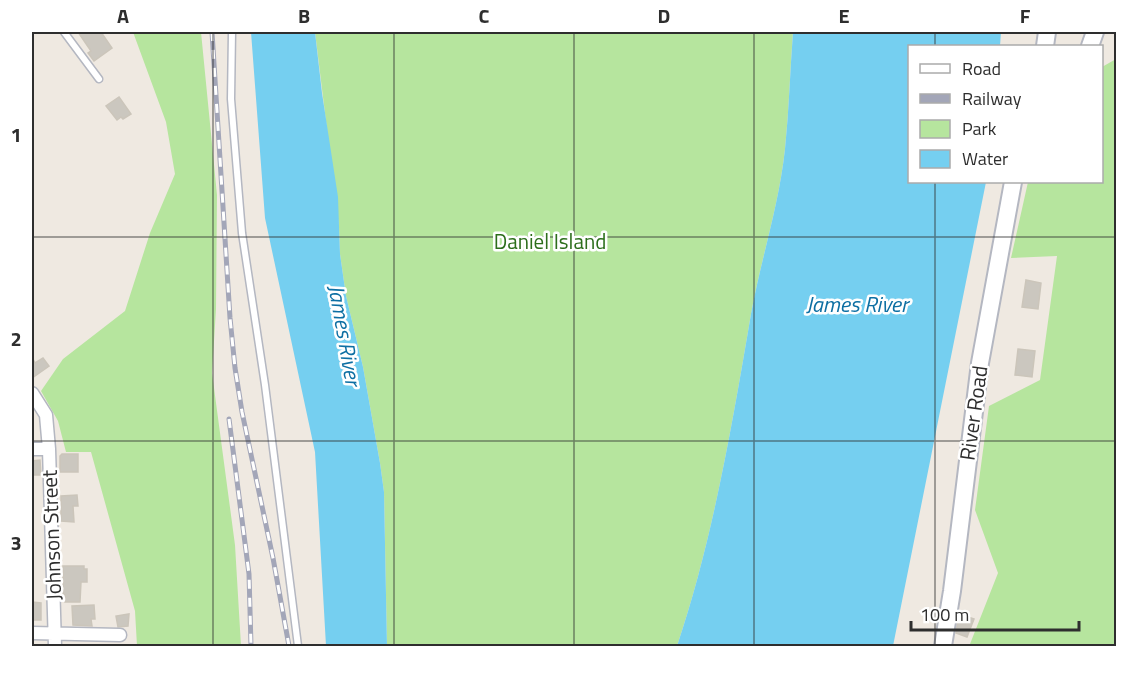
<svg xmlns="http://www.w3.org/2000/svg" width="1148" height="678" font-family="'Titillium Web',sans-serif">
	<style>
		.green { fill: #b6e59e }
		.water { fill: #75cff0 }
		.building { fill: #cbc7bf; stroke: #cbc5ba; stroke-width: 1.5 }
		.lines { fill: none; stroke-linecap: round; stroke-linejoin: round }
		.lane-casing { stroke: #b4b7c1; stroke-width: 9 }
		.street-casing { stroke: #b4b7c1; stroke-width: 15 }
		.secondary-casing { stroke: #b4b7c1; stroke-width: 20 }
		.lane { stroke: #fff; stroke-width: 6 }
		.street { stroke: #fff; stroke-width: 12 }
		.secondary { stroke: #fff; stroke-width: 16 }
		.rail-casing { stroke: #a3a6b8; stroke-width: 5 }
		.rail { stroke: #fff; stroke-width: 3; stroke-dasharray: 9; stroke-linecap: butt }
		.grid { fill: none; stroke: #2e2e2e; stroke-width: 1.5; stroke-opacity: 0.55 }
		.labels { text-anchor: middle; stroke-width: 5; stroke-linejoin: round; paint-order: stroke }
		.park-label { font-size: 21px; fill: #2c6e1b; stroke: #fff }
		.street-label { font-size: 21px; fill: #2e2e2e; stroke: #fff }
		.water-label { font-size: 22px; font-style: italic; fill: #0d6fa3; stroke: #fff }
		.neatline { fill: none; stroke: #2e2e2e; stroke-width: 2 }
		.grid-label { font-size: 20px; text-anchor: middle; font-weight: bold; fill: #2e2e2e }
	</style>
	<rect width="100%" height="100%" fill="#efe9e1"/>
	<path class="green" d="M 133,32 L 201,32 L 217,195 L 216,309 L 212,373 L 235,545 L 241,646 L 137,646 L 135,611 L 91,452 L 66,452 L 58,421 L 41,391 L 63,359 L 125,311 L 150,233 L 175,174 L 166,122 Z
		M 315,32 L 793,32 C 790,71 789,110 785,149 C 779,205 761,259 751,314 C 732,425 713,539 677,646 L 387,646 L 384,492 L 380,463 L 363,367 L 346,296 L 340,254 L 339,227 Z
		M 1116,59 L 1116,646 L 961,646 L 970,644 L 998,573 L 975,510 L 989,406 L 1040,380 L 1057,256 L 1011,258 L 1028,182 L 1102,182 L 1102,67 Z"/>
	<path class="water" d="M 251,32 L 315,32 L 322,93 L 338,197 L 340,254 L 346,296 L 363,367 L 380,463 L 384,492 L 387,646 L 326,646 L 315,452 L 265,218 Z
		M 793,32 L 1001,32 L 1000,46 L 910,46 L 910,182 L 986,182 L 893,646 L 677,646 C 713,539 732,425 751,314 C 761,259 779,205 785,149 C 789,110 790,71 793,32 Z"/>
	<path class="building" d="M 78,32 L 101,32 L 112,48 L 94,61 L 88,53 L 91,51 Z
		M 119,97 L 131,114 L 123,119 L 121,117 L 117,120 L 106,106 Z
		M 1026,280 L 1041,283 L 1038,309 L 1022,307 Z
		M 1018,349 L 1035,351 L 1032,377 L 1015,375 Z
		M 32,357 L 35,363 L 43,358 L 49,366 L 32,378 Z
		M 62,454 L 78,454 L 78,472 L 60,472 L 60,456 Z
		M 40,460 L 41,475 L 32,475 L 32,461 Z
		M 77,495 L 78,506 L 73,506 L 74,522 L 61,521 L 61,496 Z
		M 63,566 L 84,566 L 84,569 L 87,569 L 87,582 L 81,582 L 80,602 L 65,602 L 65,595 L 63,594 Z
		M 32,602 L 41,603 L 41,620 L 32,620 Z
		M 94,605 L 95,619 L 91,619 L 92,626 L 73,625 L 72,606 Z
		M 129,614 L 128,626 L 118,627 L 116,616 Z
		M 959,614 L 974,619 L 967,637 L 956,633 Z"/>
	<g class="lines">
		<g class="lane-casing">
			<path id="lane" d="M 64,32 L 99,79
				M 232,32 L 231,99 L 242,233 L 265,385 L 298,646"/>
		</g>
		<g class="street-casing">
			<path id="street" d="M 32,393 L 46,415 L 49,449 L 55,646
				M 32,449 L 49,449
				M 32,633 L 120,635"/>
		</g>
		<g class="secondary-casing">
			<path id="secondary" d="M 1045,46 L 1047,32
				M 1090,46 L 1095,32
				M 943,646 L 952,591 L 980,363 L 1013,182"/>
		</g>
		<use href="#lane" class="lane"/>
		<use href="#street" class="street"/>
		<use href="#secondary" class="secondary"/>
		<g class="rail-casing">
			<path id="rail" d="M 212,32 L 230,318 L 235,368 L 242,412 L 273,558 L 289,646
				M 229,419 L 249,574 L 251,646"/>
		</g>
		<use href="#rail" class="rail"/>
	</g>
	<path class="grid" d="M 213,32 L 213,646M 394,32 L 394,646M 574,32 L 574,646M 754,32 L 754,646M 935,32 L 935,46M 935,182 L 935,646M 32,237 L 1116,237M 32,441 L 1116,441"/>
	<g class="labels">
		<g class="park-label">
			<text x="550" y="249">Daniel Island</text>
		</g>
		<g class="street-label">
			<text transform="translate(974 413) rotate(-82)" y="7">River Road</text>
			<text transform="translate(52 535) rotate(-92)" y="7">Johnson Street</text>
		</g>
		<g class="water-label">
			<text x="857" y="312">James River</text>
			<text transform="translate(345 335) rotate(80)" y="8">James River</text>
		</g>
	</g>
	<rect width="1148" height="678" fill="none" stroke="#ffffff" stroke-width="66"/>
	<rect x="908" y="45" width="195" height="138" fill="#ffffff" stroke="#ababab" stroke-width="1.5"/>
	<rect x="920" y="64" width="30" height="9" fill="#ffffff" stroke="#ababab" stroke-width="1.5"/>
	<text x="962" y="75" font-size="18" fill="#2e2e2e">Road</text>
	<rect x="920" y="94" width="30" height="9" fill="#a3a6b8" stroke="#ababab" stroke-width="1.5"/>
	<text x="962" y="105" font-size="18" fill="#2e2e2e">Railway</text>
	<rect x="920" y="120" width="30" height="18" fill="#b6e59e" stroke="#ababab" stroke-width="1.5"/>
	<text x="962" y="135" font-size="18" fill="#2e2e2e">Park</text>
	<rect x="920" y="150" width="30" height="18" fill="#75cff0" stroke="#ababab" stroke-width="1.5"/>
	<text x="962" y="165" font-size="18" fill="#2e2e2e">Water</text>
	<path d="M911 621v9h168v-9" fill="none" stroke="#2e2e2e" stroke-width="3"/>
	<text x="920" y="621" font-size="18" fill="#2e2e2e" stroke="#ffffff" stroke-width="4.5" paint-order="stroke">100 m</text>
	<rect x="33" y="33" width="1082" height="612" class="neatline"/>
	<g class="grid-label">
		<text x="123" y="23">A</text>
		<text x="304" y="23">B</text>
		<text x="484" y="23">C</text>
		<text x="664" y="23">D</text>
		<text x="844" y="23">E</text>
		<text x="1025" y="23">F</text>
		<text x="16" y="142">1</text>
		<text x="16" y="346">2</text>
		<text x="16" y="550">3</text>
	</g>
</svg>
